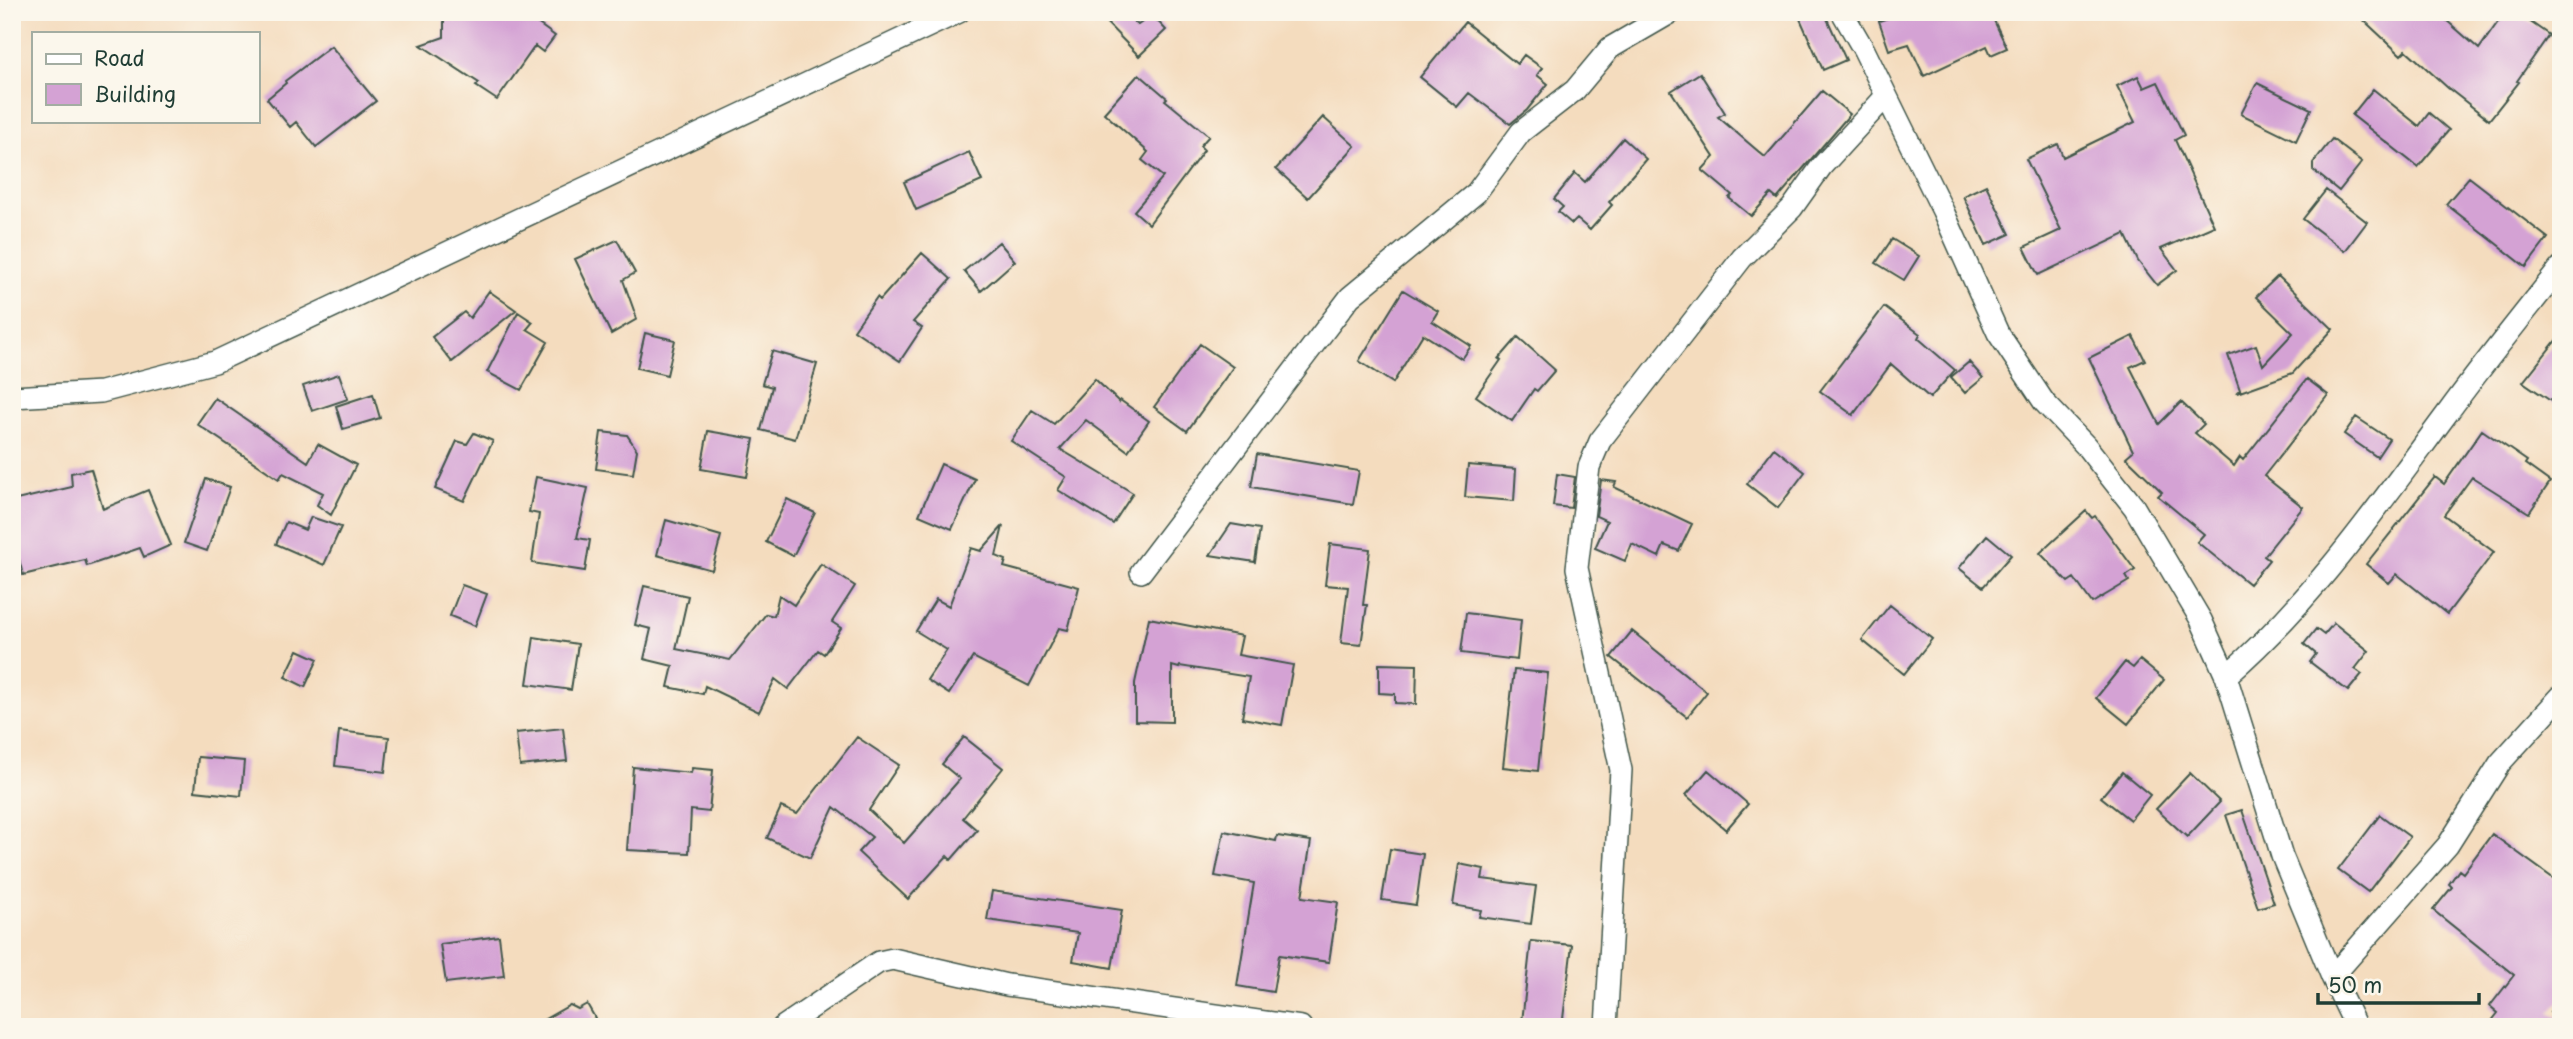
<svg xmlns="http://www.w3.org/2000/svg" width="2573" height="1039" font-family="'Playpen Sans',sans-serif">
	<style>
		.building { fill: #d4a2d4 }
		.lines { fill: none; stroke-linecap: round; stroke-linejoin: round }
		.minor-casing { stroke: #3f5549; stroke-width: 24 }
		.minor { stroke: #fff; stroke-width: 21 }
	</style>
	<rect width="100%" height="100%" fill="#fbf7ec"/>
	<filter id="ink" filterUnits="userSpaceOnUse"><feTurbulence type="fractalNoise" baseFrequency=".0143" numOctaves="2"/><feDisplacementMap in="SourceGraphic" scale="14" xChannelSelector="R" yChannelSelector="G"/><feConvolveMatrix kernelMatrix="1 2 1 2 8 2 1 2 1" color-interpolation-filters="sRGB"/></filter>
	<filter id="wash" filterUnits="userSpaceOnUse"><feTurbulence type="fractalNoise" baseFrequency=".00686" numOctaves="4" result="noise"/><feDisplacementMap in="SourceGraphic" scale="28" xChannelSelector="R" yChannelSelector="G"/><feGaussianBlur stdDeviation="1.57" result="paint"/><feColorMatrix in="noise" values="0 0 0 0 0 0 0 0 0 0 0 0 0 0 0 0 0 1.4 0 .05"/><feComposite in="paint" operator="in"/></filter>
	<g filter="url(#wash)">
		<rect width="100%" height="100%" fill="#f4dcbe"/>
		<g id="blocks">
			<path class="building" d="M 444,12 L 522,12 L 555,36 L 543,52 L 535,46 L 497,100 L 476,86 L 479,83 L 421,45 L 444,37 Z
				M 1096,12 L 1123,12 L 1138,25 L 1152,15 L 1166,30 L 1139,56 Z
				M 1797,12 L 1824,12 L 1846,60 L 1823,70 Z
				M 1906,12 L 1990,12 L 2007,48 L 1991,55 L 1987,46 L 1924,76 L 1909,44 L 1889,50 L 1879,21 Z
				M 2355,12 L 2437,12 L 2479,49 L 2505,12 L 2516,12 L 2549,35 L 2517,81 L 2519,82 L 2489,120 L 2448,88 L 2406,50 L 2401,55 Z
				M 1465,22 L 1517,64 L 1524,55 L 1542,68 L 1537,75 L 1548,84 L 1527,110 L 1510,124 L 1469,93 L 1457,107 L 1420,77 Z
				M 331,46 L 376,101 L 316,147 L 296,122 L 290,127 L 267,99 L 286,83 L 285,81 Z
				M 1700,73 L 1725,113 L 1718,117 L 1765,157 L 1822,91 L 1850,114 L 1777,199 L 1771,194 L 1751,216 L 1729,198 L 1732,195 L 1702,170 L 1714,157 L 1671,91 Z
				M 1139,74 L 1167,98 L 1165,100 L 1209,136 L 1200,146 L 1204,150 L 1149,224 L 1134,211 L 1163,177 L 1142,160 L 1148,152 L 1104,113 Z
				M 2138,76 L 2144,88 L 2158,82 L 2184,135 L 2175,140 L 2214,226 L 2161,249 L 2177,270 L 2157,285 L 2138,261 L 2125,234 L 2038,275 L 2024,247 L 2061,230 L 2026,159 L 2058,144 L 2063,157 L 2135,122 L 2117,86 Z
				M 2257,83 L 2311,109 L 2296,141 L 2241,114 Z
				M 2373,89 L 2419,126 L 2429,113 L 2449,130 L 2418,167 L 2352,115 Z
				M 1323,117 L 1355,146 L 1308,198 L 1276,169 Z
				M 1623,138 L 1646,159 L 1609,202 L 1612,205 L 1590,230 L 1577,219 L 1572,224 L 1558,212 L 1563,207 L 1554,199 L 1575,173 L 1585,182 Z
				M 2332,139 L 2362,162 L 2339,191 L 2313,170 L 2313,163 Z
				M 969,152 L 982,181 L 916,210 L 904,182 Z
				M 2469,177 L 2548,238 L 2526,267 L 2446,204 Z
				M 1986,185 L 2010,234 L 1986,245 L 1963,196 Z
				M 2326,190 L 2367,222 L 2345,251 L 2303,219 Z
				M 1892,239 L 1919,256 L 1904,280 L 1876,263 Z
				M 617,240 L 635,273 L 623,280 L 637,319 L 611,334 L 575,259 Z
				M 999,242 L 1015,261 L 981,291 L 964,271 Z
				M 922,253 L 951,279 L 913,322 L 922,328 L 900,361 L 854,330 L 877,297 L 880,300 Z
				M 2278,276 L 2333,329 L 2293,373 L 2237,393 L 2240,390 L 2228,355 L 2256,345 L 2263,365 L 2293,333 L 2256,297 Z
				M 1403,290 L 1438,311 L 1432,321 L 1471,346 L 1462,359 L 1423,334 L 1393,383 L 1359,361 Z
				M 489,291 L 516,310 L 452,362 L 432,337 L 464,312 L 470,318 Z
				M 1884,307 L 1920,334 L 1918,338 L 1955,370 L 1930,398 L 1891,364 L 1853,415 L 1820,391 Z
				M 518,312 L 533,322 L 527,329 L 548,342 L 521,390 L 487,372 Z
				M 645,333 L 675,340 L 667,375 L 637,368 Z
				M 2561,334 L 2561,408 L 2523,382 Z
				M 2133,336 L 2145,360 L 2130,367 L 2159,424 L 2181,402 L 2204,424 L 2195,433 L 2234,466 L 2240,457 L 2243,460 L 2307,379 L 2328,395 L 2264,476 L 2303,507 L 2264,556 L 2269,560 L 2249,584 L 2197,542 L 2204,534 L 2158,496 L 2162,492 L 2126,457 L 2133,451 L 2089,358 Z
				M 1518,337 L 1555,370 L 1537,391 L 1534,389 L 1512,421 L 1476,396 L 1501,360 L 1499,359 Z
				M 1200,344 L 1233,367 L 1187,431 L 1154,407 Z
				M 772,351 L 817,364 L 795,439 L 761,430 L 772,387 L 762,384 Z
				M 1969,362 L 1983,378 L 1965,393 L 1951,377 Z
				M 339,374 L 348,399 L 312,411 L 303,386 Z
				M 1095,379 L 1119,402 L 1120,400 L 1149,421 L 1128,451 L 1086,420 L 1060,449 L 1133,493 L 1113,524 L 1058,490 L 1066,477 L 1011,441 L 1032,410 L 1054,424 Z
				M 373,394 L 380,418 L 343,429 L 336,406 Z
				M 215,398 L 308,462 L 318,444 L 356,465 L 331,515 L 317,505 L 323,493 L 283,473 L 279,479 L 197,424 Z
				M 2356,417 L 2389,439 L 2377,457 L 2344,434 Z
				M 2482,430 L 2527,461 L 2525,464 L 2550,482 L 2529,513 L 2472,477 L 2444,515 L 2494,552 L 2447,614 L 2397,574 L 2389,583 L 2366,564 L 2435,477 L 2444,484 Z
				M 708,431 L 754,439 L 747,477 L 701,469 Z
				M 601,432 L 627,435 L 637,450 L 633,474 L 596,469 Z
				M 474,433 L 493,441 L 464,501 L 435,489 L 457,441 L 467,444 Z
				M 1774,448 L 1805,472 L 1778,508 L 1747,484 Z
				M 1257,454 L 1359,471 L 1353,504 L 1251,487 Z
				M 941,464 L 975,479 L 952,529 L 919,515 Z
				M 1468,465 L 1516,469 L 1514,501 L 1465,497 Z
				M 91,469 L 103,509 L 148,490 L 171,545 L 144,557 L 140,548 L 87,566 L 85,560 L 23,575 L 12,531 L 12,501 L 72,487 L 71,473 Z
				M 1557,474 L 1575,477 L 1571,508 L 1553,506 Z
				M 536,477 L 588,488 L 577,538 L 590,540 L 585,571 L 532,563 L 539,514 L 529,512 Z
				M 206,479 L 230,487 L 207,551 L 184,543 Z
				M 1601,480 L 1616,482 L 1614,487 L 1692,524 L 1679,551 L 1664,545 L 1659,557 L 1632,544 L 1625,561 L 1595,548 L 1607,521 L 1596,516 Z
				M 787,499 L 815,513 L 793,556 L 766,542 Z
				M 2086,511 L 2092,518 L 2095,516 L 2135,570 L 2126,576 L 2129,581 L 2092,603 L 2074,578 L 2068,582 L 2040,553 Z
				M 311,517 L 341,527 L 324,565 L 276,544 L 286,522 L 305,530 Z
				M 666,520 L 721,536 L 712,570 L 657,555 Z
				M 1231,524 L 1260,529 L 1255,562 L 1210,555 Z
				M 1003,526 L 996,556 L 1006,560 L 1004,567 L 1079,587 L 1068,630 L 1059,628 L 1029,686 L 973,657 L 949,694 L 927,680 L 947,650 L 916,631 L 936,599 L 949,606 L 971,548 L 981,551 Z
				M 1987,535 L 2011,555 L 1983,587 L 1959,568 Z
				M 1330,544 L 1370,549 L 1363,605 L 1367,605 L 1361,645 L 1341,643 L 1348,587 L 1325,585 Z
				M 821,564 L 855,586 L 832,622 L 841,628 L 824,654 L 818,650 L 788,689 L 775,679 L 759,712 L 705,686 L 703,694 L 668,687 L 673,666 L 644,659 L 651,629 L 635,625 L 644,586 L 688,596 L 676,649 L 730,660 L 766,614 L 774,616 L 779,595 L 794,605 Z
				M 462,585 L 487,594 L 475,626 L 450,616 Z
				M 1890,605 L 1932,639 L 1904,674 L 1862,640 Z
				M 1466,613 L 1521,620 L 1517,660 L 1461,653 Z
				M 1149,618 L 1242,636 L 1238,655 L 1293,665 L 1282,725 L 1242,718 L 1249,677 L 1180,666 L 1179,668 L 1172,666 L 1172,722 L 1135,721 L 1135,683 Z
				M 2334,623 L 2369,651 L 2355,669 L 2362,674 L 2348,691 L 2310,662 L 2316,654 L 2304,644 L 2316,629 L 2324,635 Z
				M 1632,631 L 1707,692 L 1687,717 L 1611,657 Z
				M 534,637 L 578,644 L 571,690 L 527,684 Z
				M 298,650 L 318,659 L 305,687 L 285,677 Z
				M 2140,660 L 2164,680 L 2128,724 L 2096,698 L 2125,662 L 2133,668 Z
				M 1379,664 L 1417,665 L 1416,704 L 1395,703 L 1395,694 L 1379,693 Z
				M 1514,670 L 1548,673 L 1538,771 L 1503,767 Z
				M 563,728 L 567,761 L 520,766 L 516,733 Z
				M 339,731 L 389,737 L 385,772 L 335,766 Z
				M 857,737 L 899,765 L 869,810 L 904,843 L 960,779 L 942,764 L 964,737 L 1003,768 L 963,818 L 977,830 L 951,860 L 947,856 L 908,899 L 858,852 L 872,837 L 834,807 L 810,858 L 767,838 L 781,807 L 797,814 Z
				M 198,757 L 244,761 L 241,796 L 195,791 Z
				M 633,767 L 691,773 L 692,768 L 713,770 L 709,812 L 691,810 L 689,853 L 627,850 Z
				M 1708,770 L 1748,804 L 1726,830 L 1686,795 Z
				M 2122,772 L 2150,795 L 2130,820 L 2101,797 Z
				M 2190,773 L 2220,802 L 2187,837 L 2156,809 Z
				M 2242,810 L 2274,903 L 2258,908 L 2226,815 Z
				M 2380,815 L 2410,837 L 2368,892 L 2338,870 Z
				M 1224,831 L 1276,841 L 1277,836 L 1311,841 L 1302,897 L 1338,902 L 1329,962 L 1279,955 L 1273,992 L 1237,986 L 1254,883 L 1215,876 Z
				M 2492,834 L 2561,884 L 2561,999 L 2550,1012 L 2561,1020 L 2561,1027 L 2487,1027 L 2498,1013 L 2490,1006 L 2514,975 L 2433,910 L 2452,887 L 2449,884 L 2459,870 L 2463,873 Z
				M 1390,849 L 1423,854 L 1416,905 L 1382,900 Z
				M 1459,864 L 1484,869 L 1482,879 L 1536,886 L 1531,924 L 1479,917 L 1481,910 L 1453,905 Z
				M 992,891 L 1122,910 L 1112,968 L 1073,961 L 1078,933 L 987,920 Z
				M 499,936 L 504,976 L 446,983 L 440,944 Z
				M 1531,941 L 1572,945 L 1562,1027 L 1522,1022 Z
				M 587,1004 L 595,1018 L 582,1027 L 531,1027 L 570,1005 L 578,1009 Z"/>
		</g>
	</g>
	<g filter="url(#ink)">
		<use href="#blocks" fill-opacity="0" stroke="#3f5549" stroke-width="2"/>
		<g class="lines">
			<g class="minor-casing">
				<path id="minor" d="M 1842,12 L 1864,50 L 1943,211 L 1998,333 L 2044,402 L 2086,446 L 2134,507 L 2201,620 L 2226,676 L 2282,856 L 2332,977 L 2356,1027
					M 12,397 L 101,392 L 215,362 L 959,12
					M 1141,572 L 1350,297 L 1476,193 L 1521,132 L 1575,90 L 1610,48 L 1672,12
					M 2226,676 C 2312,602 2379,505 2446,415 C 2483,364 2522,316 2561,267
					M 2332,977 L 2448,845 L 2500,763 L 2561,696
					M 783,1027 L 879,962 L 893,959 L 1007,985 L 1301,1027
					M 1606,1027 L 1621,770 L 1577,568 L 1589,467 L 1600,441 L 1742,258 L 1792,208 L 1821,167 L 1886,96"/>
			</g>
			<use href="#minor" class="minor"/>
		</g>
	</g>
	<rect width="2573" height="1039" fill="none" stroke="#fbf7ec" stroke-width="42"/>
	<rect x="32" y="32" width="228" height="91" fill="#fbf7ec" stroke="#a3ada2" stroke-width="2"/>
	<rect x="46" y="54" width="35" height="10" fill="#ffffff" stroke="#a3ada2" stroke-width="2"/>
	<text x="94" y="66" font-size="21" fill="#1f3d34">Road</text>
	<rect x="46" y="84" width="35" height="21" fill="#d4a2d4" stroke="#a3ada2" stroke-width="2"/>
	<text x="94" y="102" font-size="21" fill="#1f3d34">Building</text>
	<path d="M2318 993v10h161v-10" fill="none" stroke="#1f3d34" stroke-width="3.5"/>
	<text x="2328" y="993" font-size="21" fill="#1f3d34" stroke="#fbf7ec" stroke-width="5" paint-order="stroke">50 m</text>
</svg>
